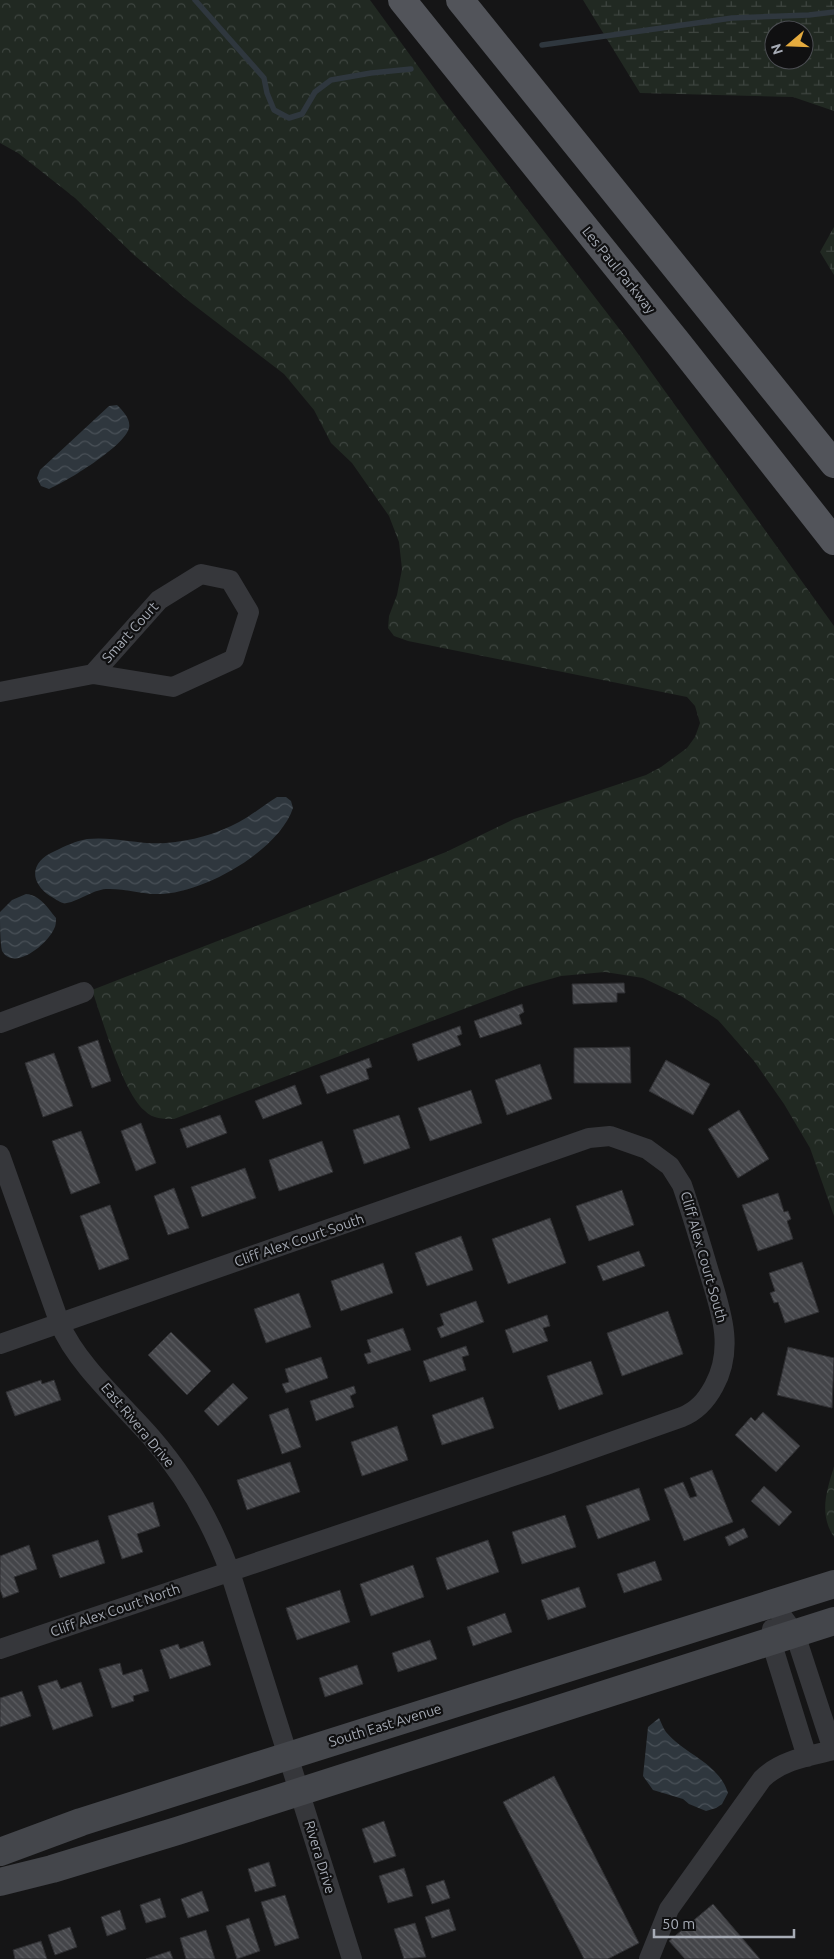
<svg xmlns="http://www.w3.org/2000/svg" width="834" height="1959" font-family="Ubuntu,sans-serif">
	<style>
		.forest { fill: url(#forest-crowns) }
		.wetland { fill: url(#wetland-marsh); fill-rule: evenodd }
		.water { fill: url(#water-waves) }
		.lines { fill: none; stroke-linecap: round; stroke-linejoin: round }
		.stream { stroke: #2f373e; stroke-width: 5.5 }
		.building { fill: url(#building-back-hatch); stroke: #2f2f32 }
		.street { stroke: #36373b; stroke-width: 20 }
		.secondary { stroke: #44464b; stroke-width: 28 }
		.primary { stroke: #52545a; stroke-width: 28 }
		.labels { text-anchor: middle; stroke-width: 4.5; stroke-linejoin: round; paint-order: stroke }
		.street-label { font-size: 14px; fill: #a7acb6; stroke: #101011 }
	</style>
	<defs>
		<pattern id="forest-crowns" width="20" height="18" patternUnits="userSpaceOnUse" patternTransform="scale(1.25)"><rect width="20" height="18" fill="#212922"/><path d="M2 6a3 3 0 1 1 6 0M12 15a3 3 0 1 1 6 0" fill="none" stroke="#3e4540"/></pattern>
		<pattern id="wetland-marsh" width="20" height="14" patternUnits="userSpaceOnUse" patternTransform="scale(1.25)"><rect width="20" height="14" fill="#212922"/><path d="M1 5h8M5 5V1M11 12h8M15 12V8" fill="none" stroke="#3e4540"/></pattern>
		<pattern id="water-waves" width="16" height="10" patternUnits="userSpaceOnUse" patternTransform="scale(1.25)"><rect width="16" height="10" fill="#2f373e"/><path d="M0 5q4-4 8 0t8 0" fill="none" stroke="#4a5158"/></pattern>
		<pattern id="building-back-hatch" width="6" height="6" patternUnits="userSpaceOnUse" patternTransform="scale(1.25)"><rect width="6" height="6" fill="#444549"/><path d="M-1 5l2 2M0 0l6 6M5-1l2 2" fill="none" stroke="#5c5d61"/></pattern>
	</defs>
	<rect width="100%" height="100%" fill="#151516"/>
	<path class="forest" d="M 0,0 L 370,0 L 442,99 L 631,344 L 834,626 L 834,1216 L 810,1148 L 784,1104 L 754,1061 L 718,1020 L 681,996 L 643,978 L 605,972 L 561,976 L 519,988 L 174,1119 C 163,1119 153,1119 145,1111 C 123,1094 102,1018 92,990 L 446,852 L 514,819 L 646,775 L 661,767 L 687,748 L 695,737 L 700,723 L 695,706 L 687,697 L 408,641 L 394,636 L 388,628 L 389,616 L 397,595 L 402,569 L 399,542 L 389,516 L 352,463 L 331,443 L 314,410 L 284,374 L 190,302 L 134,255 L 75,198 L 18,153 L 0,143 Z
		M 834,1467 L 834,1537 C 819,1515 826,1492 834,1467 Z"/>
	<path class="wetland" d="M 583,0 L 834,0 L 834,111 L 793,97 L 640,93 ZM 774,30 L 804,30 L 804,60 L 774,60 Z
		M 834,227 L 834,275 L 820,252 Z"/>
	<path class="water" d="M 117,405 C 123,411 131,419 129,428 C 125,446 66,482 49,489 L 41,486 L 37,478 L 40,470 L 109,406 Z
		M 277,797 L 286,797 L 291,801 L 293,808 C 279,851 202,894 158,894 C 140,894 123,888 106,889 C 91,890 73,905 63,903 C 59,902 54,898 50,896 C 28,881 31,861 55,851 C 65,846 76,841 87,839 C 113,836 140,845 166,843 C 191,841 217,834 239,822 C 252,815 264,805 277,797 Z
		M 26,894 C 40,895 48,908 56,918 C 56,921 56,926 54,929 C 48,943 15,972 2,951 C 0,942 0,922 0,912 L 12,900 Z
		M 659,1718 C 661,1722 663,1728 666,1732 C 684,1754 719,1763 728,1793 L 722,1804 L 716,1808 L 706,1811 L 689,1804 L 683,1799 L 653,1790 L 643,1776 L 648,1727 Z"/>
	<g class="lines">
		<path class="stream" d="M 195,0 L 264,78 L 267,93 L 274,110 L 289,118 L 302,114 L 315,92 L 331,80 L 371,73 L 411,69
			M 542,45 L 732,18 L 809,15 L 834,12"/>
	</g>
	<path class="building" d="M 624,983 L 625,993 L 617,993 L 617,1002 L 573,1004 L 572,984 Z
		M 522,1004 L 524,1012 L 519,1015 L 522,1024 L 480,1038 L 474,1021 Z
		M 460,1026 L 462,1034 L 457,1036 L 461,1045 L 418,1061 L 412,1044 Z
		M 98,1040 L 111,1081 L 92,1088 L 78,1047 Z
		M 630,1047 L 631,1083 L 574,1083 L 574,1048 Z
		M 54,1053 L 73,1106 L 43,1117 L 25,1063 Z
		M 369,1058 L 372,1067 L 366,1069 L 369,1079 L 327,1094 L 320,1076 Z
		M 666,1060 L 710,1084 L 693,1115 L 649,1091 Z
		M 540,1064 L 552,1099 L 507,1115 L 495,1080 Z
		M 295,1085 L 302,1104 L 263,1119 L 255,1101 Z
		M 471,1090 L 482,1123 L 430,1141 L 418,1108 Z
		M 739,1110 L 769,1159 L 738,1178 L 708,1129 Z
		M 220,1115 L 227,1133 L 187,1148 L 180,1129 Z
		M 399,1115 L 410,1148 L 364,1164 L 353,1130 Z
		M 141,1123 L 156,1163 L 136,1171 L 121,1131 Z
		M 81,1131 L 100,1183 L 71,1194 L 52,1141 Z
		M 322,1141 L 333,1172 L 279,1191 L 269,1160 Z
		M 245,1168 L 256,1198 L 202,1217 L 191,1187 Z
		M 174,1188 L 189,1228 L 168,1235 L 154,1196 Z
		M 622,1190 L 634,1225 L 589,1241 L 576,1206 Z
		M 778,1193 L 784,1212 L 788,1211 L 791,1219 L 787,1221 L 793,1239 L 758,1251 L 742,1205 Z
		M 110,1205 L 129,1259 L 99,1270 L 80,1216 Z
		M 550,1218 L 566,1263 L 508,1284 L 492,1239 Z
		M 461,1236 L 473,1270 L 427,1286 L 415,1253 Z
		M 639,1251 L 645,1266 L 603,1281 L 597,1266 Z
		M 802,1262 L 819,1312 L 785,1323 L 778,1302 L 774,1303 L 770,1293 L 775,1291 L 769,1273 Z
		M 383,1263 L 393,1293 L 341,1311 L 331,1281 Z
		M 299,1293 L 311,1327 L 266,1343 L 254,1309 Z
		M 476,1301 L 484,1322 L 441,1338 L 437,1328 L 444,1325 L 440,1314 Z
		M 668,1311 L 683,1354 L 622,1376 L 607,1333 Z
		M 547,1315 L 550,1326 L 543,1328 L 548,1341 L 513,1353 L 505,1330 Z
		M 403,1328 L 411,1350 L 368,1364 L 364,1354 L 371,1352 L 367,1340 Z
		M 171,1332 L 211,1371 L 187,1395 L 148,1355 Z
		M 466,1346 L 469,1355 L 462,1357 L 466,1370 L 430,1382 L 423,1361 Z
		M 788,1347 L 834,1358 L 832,1408 L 777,1395 Z
		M 321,1357 L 328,1378 L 286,1393 L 282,1384 L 289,1382 L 285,1369 Z
		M 591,1361 L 603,1394 L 559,1410 L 547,1376 Z
		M 41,1380 L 42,1384 L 54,1380 L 61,1400 L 15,1416 L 6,1392 Z
		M 233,1383 L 248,1398 L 218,1426 L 204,1411 Z
		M 354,1386 L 356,1393 L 350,1396 L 354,1407 L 316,1421 L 310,1401 Z
		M 483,1397 L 494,1428 L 442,1445 L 432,1415 Z
		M 288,1408 L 301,1447 L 282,1454 L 269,1415 Z
		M 763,1412 L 800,1446 L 776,1472 L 735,1435 L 751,1417 L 755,1421 Z
		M 397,1426 L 408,1460 L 362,1476 L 351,1442 Z
		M 290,1462 L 300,1492 L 247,1510 L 237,1480 Z
		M 712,1470 L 733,1522 L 684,1541 L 664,1489 L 683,1482 L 690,1498 L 697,1496 L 690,1478 Z
		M 764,1486 L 792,1512 L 779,1526 L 751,1501 Z
		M 639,1488 L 650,1520 L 598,1539 L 586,1506 Z
		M 153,1502 L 160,1526 L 137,1534 L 143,1552 L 122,1559 L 108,1516 Z
		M 565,1515 L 576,1547 L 522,1564 L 512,1532 Z
		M 744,1528 L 748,1537 L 729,1546 L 725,1537 Z
		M 98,1540 L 105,1563 L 60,1578 L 52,1555 Z
		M 488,1540 L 499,1572 L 447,1590 L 436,1558 Z
		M 29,1545 L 37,1569 L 14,1577 L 19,1592 L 3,1598 L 0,1589 L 0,1556 Z
		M 655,1561 L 662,1580 L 624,1593 L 617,1574 Z
		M 413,1565 L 424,1597 L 371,1616 L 360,1584 Z
		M 579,1587 L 586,1607 L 548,1620 L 541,1600 Z
		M 340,1590 L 350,1622 L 297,1640 L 286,1608 Z
		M 505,1613 L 512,1632 L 473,1646 L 467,1627 Z
		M 430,1640 L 437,1659 L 398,1672 L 392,1653 Z
		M 203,1641 L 211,1665 L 170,1679 L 160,1650 L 178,1644 L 180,1649 Z
		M 120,1663 L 123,1675 L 142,1669 L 149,1691 L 133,1696 L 134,1701 L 112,1708 L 99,1669 Z
		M 357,1665 L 363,1684 L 325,1697 L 319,1678 Z
		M 57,1680 L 61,1689 L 81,1682 L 93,1716 L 53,1730 L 38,1686 Z
		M 22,1691 L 31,1716 L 0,1727 L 0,1698 Z
		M 554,1776 L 639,1943 L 608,1959 L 584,1959 L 503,1802 Z
		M 384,1821 L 396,1856 L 374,1863 L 362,1829 Z
		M 269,1862 L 276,1886 L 255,1892 L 248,1869 Z
		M 404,1868 L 413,1896 L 388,1903 L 379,1876 Z
		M 444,1880 L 450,1898 L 432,1904 L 426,1886 Z
		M 202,1891 L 209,1911 L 188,1918 L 181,1899 Z
		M 285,1895 L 299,1938 L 275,1946 L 261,1902 Z
		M 160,1898 L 166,1917 L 146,1923 L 140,1905 Z
		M 713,1904 L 760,1959 L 685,1959 L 669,1941 Z
		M 449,1909 L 456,1930 L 432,1938 L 425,1917 Z
		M 120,1910 L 126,1929 L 107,1936 L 101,1917 Z
		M 249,1918 L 260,1951 L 237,1959 L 226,1926 Z
		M 415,1923 L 426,1957 L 404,1959 L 394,1929 Z
		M 70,1927 L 77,1947 L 55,1955 L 48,1935 Z
		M 206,1930 L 215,1959 L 186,1959 L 180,1938 Z
		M 41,1941 L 47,1959 L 15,1959 L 13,1950 Z
		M 170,1951 L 173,1959 L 146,1959 Z"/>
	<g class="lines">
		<path class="street" d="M 0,692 L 93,674 L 173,687 L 234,659 L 249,612 L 230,580 L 201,574 L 159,600 L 93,674
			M 0,1023 L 84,992
			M 0,1155 L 60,1324 C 76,1363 122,1404 151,1437 C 185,1476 212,1523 230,1572 L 352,1959
			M 0,1344 L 589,1138 L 610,1136 L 647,1149 L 670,1166 L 682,1185 C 691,1211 699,1238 707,1265 C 719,1306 736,1346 714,1386 C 706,1401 697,1411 682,1417 L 546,1465 L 0,1649
			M 773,1604 L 795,1634 L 833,1750
			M 772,1629 L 771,1641 L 807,1757
			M 649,1959 L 669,1909 L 762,1779 C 781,1760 809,1756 834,1750"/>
		<path class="secondary" d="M 0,1852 L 81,1822 L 263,1764 L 834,1584
			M 0,1882 L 52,1869 L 177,1831 L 834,1621"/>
		<path class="primary" d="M 402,0 L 678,343 L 834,541
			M 460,0 L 834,464"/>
	</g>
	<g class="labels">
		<g class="street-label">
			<text transform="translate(619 270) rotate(51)" y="5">Les Paul Parkway</text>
			<text transform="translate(130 632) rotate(-48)" y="5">Smart Court</text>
			<text transform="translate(299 1240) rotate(-19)" y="5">Cliff Alex Court South</text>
			<text transform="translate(704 1257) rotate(74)" y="5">Cliff Alex Court South</text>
			<text transform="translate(138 1425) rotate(50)" y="5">East Rivera Drive</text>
			<text transform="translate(115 1610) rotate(-19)" y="5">Cliff Alex Court North</text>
			<text transform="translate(385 1725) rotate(-17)" y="5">South East Avenue</text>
			<text transform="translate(320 1857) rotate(73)" y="5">Rivera Drive</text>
		</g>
	</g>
	<g transform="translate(789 45) rotate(251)"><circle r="24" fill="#101011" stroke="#4c4e53"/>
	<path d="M0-4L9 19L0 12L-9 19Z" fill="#e5ab3e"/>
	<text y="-8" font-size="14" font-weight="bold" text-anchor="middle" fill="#a7acb6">N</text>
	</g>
	<path d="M654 1929v8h140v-8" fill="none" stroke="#a7acb6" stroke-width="2.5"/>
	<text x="662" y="1929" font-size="15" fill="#a7acb6" stroke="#101011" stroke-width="4" paint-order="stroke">50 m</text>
</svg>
